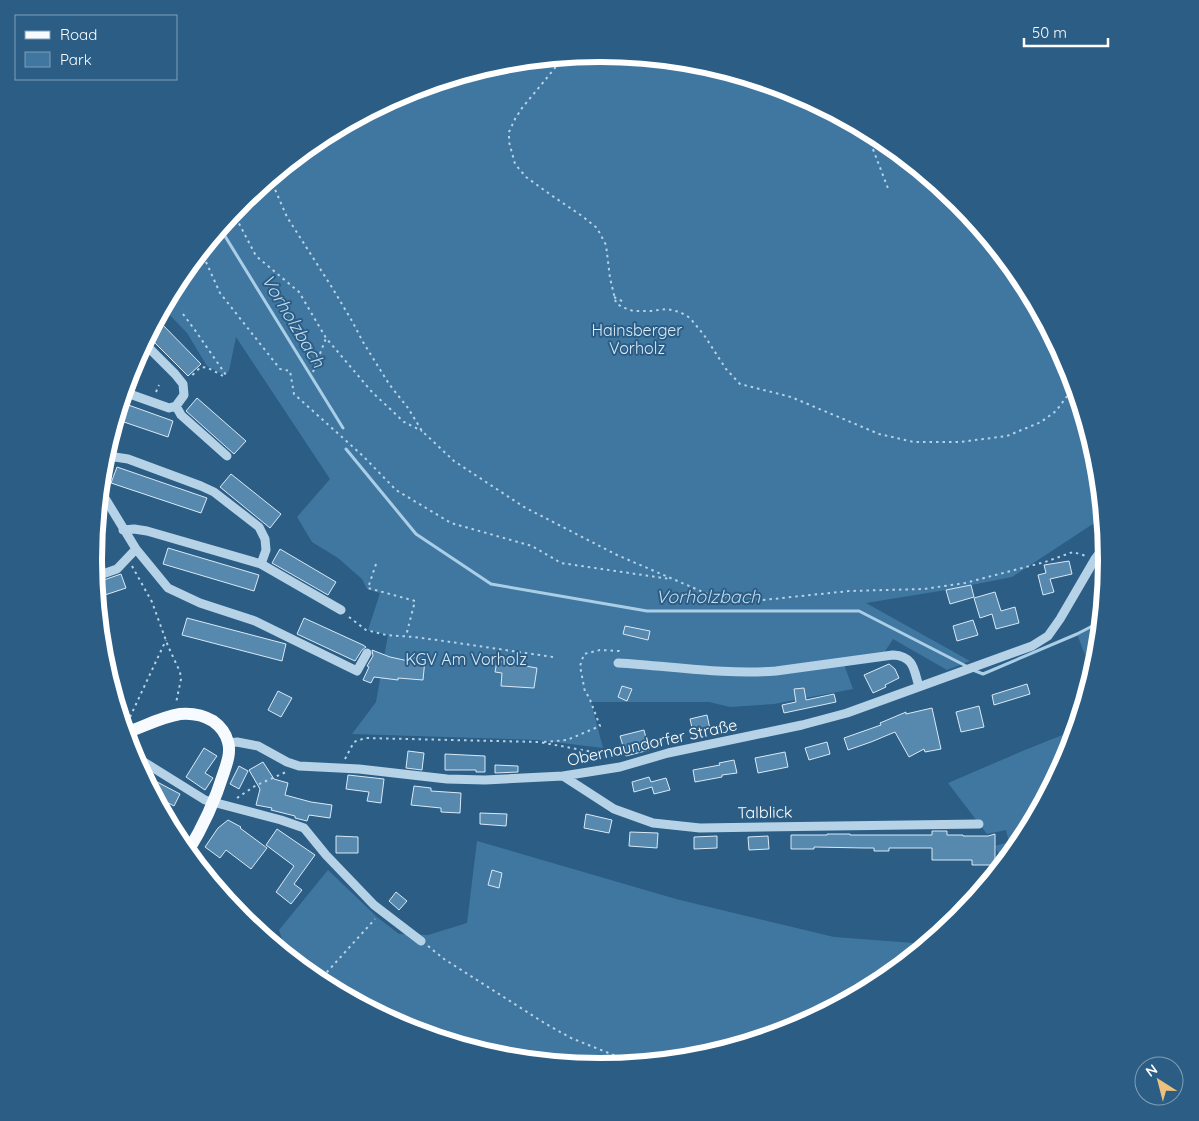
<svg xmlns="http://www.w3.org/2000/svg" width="1199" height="1121" font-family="Quicksand,sans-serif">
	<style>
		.green { fill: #4077a1 }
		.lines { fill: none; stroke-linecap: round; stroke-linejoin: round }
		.stream { stroke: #abcee7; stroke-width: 3 }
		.building { fill: #5788ae; stroke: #d9e9f6 }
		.path { stroke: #b6d2e7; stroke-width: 2; stroke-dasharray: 2.5 4; stroke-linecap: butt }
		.minor { stroke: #b6d2e7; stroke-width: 9 }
		.major { stroke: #f7fafe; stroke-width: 12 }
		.labels { text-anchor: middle; stroke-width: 4; stroke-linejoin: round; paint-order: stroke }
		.park-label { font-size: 16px; fill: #d9e9f6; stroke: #2b5d85 }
		.street-label { font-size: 16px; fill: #fff; stroke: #2b5d85 }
		.water-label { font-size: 18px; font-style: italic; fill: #c2dbee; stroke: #2b5d85 }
		.rim { fill: none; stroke: #fff; stroke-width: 6 }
	</style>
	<rect width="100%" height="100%" fill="#2b5d85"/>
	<path class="green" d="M 600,54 L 699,64 L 794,92 L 881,139 L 958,202 L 1021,279 L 1068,367 L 1097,462 L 1102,518 L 1012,577 L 946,590 L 866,603 L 970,661 L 947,670 L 893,639 L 884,653 L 842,659 L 853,689 L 774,704 L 730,707 L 709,702 L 591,702 L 603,748 L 537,740 L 352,734 L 376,702 L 388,635 L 368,630 L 380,593 L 367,589 L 362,579 L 338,558 L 312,542 L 297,517 L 330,479 L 236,337 L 229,371 L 224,375 L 207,366 L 187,333 L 163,308 L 169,297 L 200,268 L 196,257 L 241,202 L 318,139 L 406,92 L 501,63 Z
		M 1100,622 L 1096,660 L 1092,673 L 1077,634 Z
		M 1075,730 L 1068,755 L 1021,842 L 1004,862 L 997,851 L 995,846 L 1009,842 L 1006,830 L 987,834 L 948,783 L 1025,750 Z
		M 477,841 L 676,899 L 834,937 L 927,944 L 881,982 L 793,1029 L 698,1058 L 655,1062 L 648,1058 L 646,1063 L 599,1067 L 500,1057 L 405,1029 L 318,982 L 288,957 L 279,930 L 328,870 L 377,917 L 399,934 L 428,935 L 467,923 Z"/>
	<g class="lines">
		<path class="stream" d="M 220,228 L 343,428
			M 346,449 L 416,534 L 491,584 L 647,611 L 859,611 L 968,667
			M 973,670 L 983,674 L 1077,634 L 1100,622"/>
	</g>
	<path class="building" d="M 157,319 L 201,364 L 188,376 L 148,336 Z
		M 197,398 L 246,441 L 234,454 L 186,411 Z
		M 120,402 L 173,421 L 168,437 L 115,419 Z
		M 117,467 L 207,498 L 201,513 L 111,483 Z
		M 231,474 L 281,514 L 270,528 L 220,487 Z
		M 168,548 L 259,575 L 254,591 L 163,564 Z
		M 280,549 L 336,582 L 328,595 L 272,563 Z
		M 1069,561 L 1072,574 L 1050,579 L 1054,592 L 1043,595 L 1038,575 L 1046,573 L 1044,565 Z
		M 121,574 L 126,588 L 96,598 L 95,583 Z
		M 971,585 L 974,597 L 950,604 L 946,590 Z
		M 995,592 L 1001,611 L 1015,607 L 1019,623 L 996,629 L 992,614 L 980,618 L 974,598 Z
		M 187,618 L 286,644 L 282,661 L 182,635 Z
		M 304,618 L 363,645 L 366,647 L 362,650 L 355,661 L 297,634 Z
		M 973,620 L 978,635 L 957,641 L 953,626 Z
		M 625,626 L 650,631 L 648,640 L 623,634 Z
		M 372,650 L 390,657 L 413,662 L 414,657 L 425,659 L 423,680 L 398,678 L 398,680 L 374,677 L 371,683 L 363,680 L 369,667 L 367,666 L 373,656 Z
		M 497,661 L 537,668 L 534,688 L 501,686 L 502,673 L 495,672 Z
		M 889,664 L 895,669 L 899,678 L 885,685 L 886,687 L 873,693 L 864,675 Z
		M 1027,684 L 1030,694 L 994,705 L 992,695 Z
		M 622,686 L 632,689 L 627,701 L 618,697 Z
		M 804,688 L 806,700 L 834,694 L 836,702 L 784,713 L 782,705 L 796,702 L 794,689 Z
		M 278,691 L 292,698 L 281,717 L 268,710 Z
		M 979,706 L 984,727 L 961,732 L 956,712 Z
		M 932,708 L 941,749 L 925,752 L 924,749 L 909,757 L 895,732 L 871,742 L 848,750 L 844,738 L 881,725 L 880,723 L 906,712 L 906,714 Z
		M 707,715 L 710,729 L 693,732 L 690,719 Z
		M 644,730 L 649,750 L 626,756 L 620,736 Z
		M 827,742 L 830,754 L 809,760 L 805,748 Z
		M 204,748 L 217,756 L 205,773 L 213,778 L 205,790 L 186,777 Z
		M 408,751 L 424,753 L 422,770 L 406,768 Z
		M 785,752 L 788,767 L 758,773 L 755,758 Z
		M 445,754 L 485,756 L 485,772 L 476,772 L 476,770 L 445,770 Z
		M 734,760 L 737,773 L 722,775 L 722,777 L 695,782 L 693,770 L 720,765 L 719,763 Z
		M 263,762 L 274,779 L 288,783 L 285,795 L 311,802 L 332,805 L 330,818 L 309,815 L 307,821 L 295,818 L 295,816 L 271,810 L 272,808 L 256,805 L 260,789 L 249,770 Z
		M 495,765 L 518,766 L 518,772 L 495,773 Z
		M 239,766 L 248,771 L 239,789 L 230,784 Z
		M 142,774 L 180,794 L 174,806 L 153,795 Z
		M 348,775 L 384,779 L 381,803 L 367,801 L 369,792 L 346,789 Z
		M 649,777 L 651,782 L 666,778 L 670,790 L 654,794 L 652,787 L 634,792 L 632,782 Z
		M 414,786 L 431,788 L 431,791 L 461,793 L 460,813 L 441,812 L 441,808 L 411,805 Z
		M 480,813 L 507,814 L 506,826 L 480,824 Z
		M 586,814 L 612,820 L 609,833 L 584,828 Z
		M 228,820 L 241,827 L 240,828 L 267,848 L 251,869 L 226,850 L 220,858 L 205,847 L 218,828 Z
		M 277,829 L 315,855 L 294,884 L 302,890 L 291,904 L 276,892 L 294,866 L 266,845 Z
		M 932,831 L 947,831 L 947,835 L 963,835 L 963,836 L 988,836 L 995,834 L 995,865 L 972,865 L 972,860 L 932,860 L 932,848 L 889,848 L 889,851 L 874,851 L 874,848 L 864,848 L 814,847 L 814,849 L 791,849 L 791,835 L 827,835 L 827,834 L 850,834 L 850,835 L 932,835 Z
		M 630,832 L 658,833 L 657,848 L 629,846 Z
		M 336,836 L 358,837 L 358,853 L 336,853 Z
		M 717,836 L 717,848 L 694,849 L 694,837 Z
		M 768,836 L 769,849 L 749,850 L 748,837 Z
		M 492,870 L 502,873 L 499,888 L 488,885 Z
		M 396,892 L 407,901 L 399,910 L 389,901 Z"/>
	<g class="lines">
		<path class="path" d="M 564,57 L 522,108 L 515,119 L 509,132 L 509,142 L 515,164 L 526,177 L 551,195 L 582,216 L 597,228 L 606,245 L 610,278 L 616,303 L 622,307 L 633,311 L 651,311 L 667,309 L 680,312 L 690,318 L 704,335 L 726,369 L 740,384 L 791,397 L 879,434 L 914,442 L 960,442 L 1007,436 L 1041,422 L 1056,411 L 1074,387
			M 866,131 L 889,191
			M 270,178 L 287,217 L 333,289 L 352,321 L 363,342 L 389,384 L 408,408 L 422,431 L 454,461 L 524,507 L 617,555 L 710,595 L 763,600 L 849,591 L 924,589 L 965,583 L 1045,562 L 1073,552 L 1086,556
			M 233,212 L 256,256 L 299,292 L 326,338 L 372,392 L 404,422 L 422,431
			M 206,262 L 220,293 L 280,369 L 290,371 L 294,394 L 363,456 L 396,490 L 451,523 L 532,546 L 561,563 L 670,579
			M 614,297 L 624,302
			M 183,314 L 197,333 L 226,375 L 223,376 C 217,373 206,365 200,368 C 197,370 193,375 190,377
			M 313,372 L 326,338
			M 156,392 L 159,385
			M 376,564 L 368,588 L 415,601 L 406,636
			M 132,566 L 152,602 L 168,646 L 180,672 L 181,679 L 176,703
			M 349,617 L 366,630 L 386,635 L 414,637 L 444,641 L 553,657
			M 130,717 L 166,640
			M 544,742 L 567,740 L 600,726 L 589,697 L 585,692 L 580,666 L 584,654 L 600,650 L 619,651 L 620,653
			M 345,759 L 354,742 L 365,738 L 539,742 L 593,752 L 597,757 L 598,761
			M 237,798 L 255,786 L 286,772
			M 428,946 L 444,959 L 546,1024 L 571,1038 L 636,1064
			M 318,982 L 375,919"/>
		<path class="minor" d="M 124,392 L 169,408 L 176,406 L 184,395 L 183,384 L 175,374 L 144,343
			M 176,406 L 181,415 L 227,456
			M 103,459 L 115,457 L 128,459 L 201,486 L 214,492 L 259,527 L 265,539 L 266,550 L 261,564 L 147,531 L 134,529 L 123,530
			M 100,490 L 136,549 L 168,588 L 200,603 L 255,621 L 357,671 L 367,653
			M 261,564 L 341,610
			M 94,577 L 117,569 L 136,549
			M 618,663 C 671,666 724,675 776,671 L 893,655 C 914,656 914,670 919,687
			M 229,743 L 237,742 L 258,746 L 287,762 L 299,766 L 359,769 L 447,779 L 485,780 L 563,776 L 620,767 L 668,753 L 802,725 L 847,713 L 1032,646 L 1048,636 L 1060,619 L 1095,559 L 1105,546
			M 131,754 L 205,800 L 281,820 L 304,828 L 326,855 L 374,905 L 421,941
			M 563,776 L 614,809 L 653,823 L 700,828 L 979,824"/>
		<path class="major" d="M 125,733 C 143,727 161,717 180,714 C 191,713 203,715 213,721 C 220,726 226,734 228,742 C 231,752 227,763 224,772 C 215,801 203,827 187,853"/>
	</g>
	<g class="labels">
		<g class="park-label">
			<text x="637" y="336">Hainsberger<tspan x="637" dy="18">Vorholz</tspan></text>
			<text x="466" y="665">KGV Am Vorholz</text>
		</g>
		<g class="street-label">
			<text transform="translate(652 742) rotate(-12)" y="6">Obernaundorfer Straße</text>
			<text transform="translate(765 812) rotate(-1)" y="6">Talblick</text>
		</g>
		<g class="water-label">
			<text transform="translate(293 321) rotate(59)" y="6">Vorholzbach</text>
			<text x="708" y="603">Vorholzbach</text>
		</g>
	</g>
	<path d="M0 0H1199V1121H0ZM102 560a498 498 0 1 1 996 0a498 498 0 1 1-996 0Z" fill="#2b5d85" fill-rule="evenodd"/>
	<path class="rim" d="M102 560a498 498 0 1 1 996 0a498 498 0 1 1-996 0Z"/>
	<rect x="15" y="15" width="162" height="65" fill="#2b5d85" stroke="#809eb6"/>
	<rect x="25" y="31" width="25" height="8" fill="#f7fafe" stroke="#809eb6"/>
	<text x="60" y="40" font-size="15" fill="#ffffff">Road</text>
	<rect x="25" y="52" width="25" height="15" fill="#4077a1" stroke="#809eb6"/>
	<text x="60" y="65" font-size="15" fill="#ffffff">Park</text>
	<g transform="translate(1159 1081) rotate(324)"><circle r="24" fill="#2b5d85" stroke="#809eb6"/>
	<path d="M0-4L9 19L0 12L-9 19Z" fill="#edc07e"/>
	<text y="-8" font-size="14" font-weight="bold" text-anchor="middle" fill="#ffffff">N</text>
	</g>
	<path d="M1024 38v8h84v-8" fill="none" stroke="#ffffff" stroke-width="2.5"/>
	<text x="1032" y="38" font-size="15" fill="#ffffff" stroke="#2b5d85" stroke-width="4" paint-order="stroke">50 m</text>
</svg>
